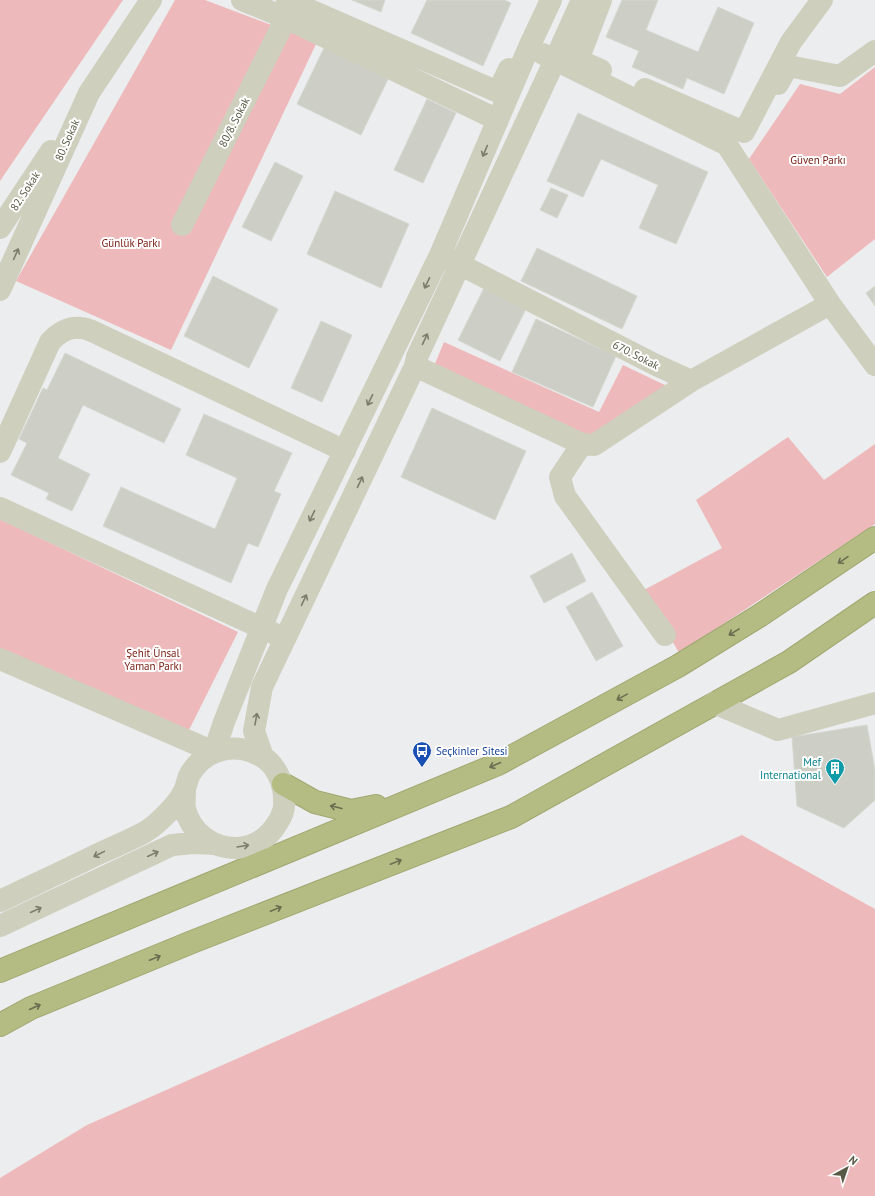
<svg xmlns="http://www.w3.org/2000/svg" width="875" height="1196" font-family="'PT Sans',sans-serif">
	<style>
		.green { fill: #eeb9ba }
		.building { fill: #cdcfc6; stroke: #d5d8d0 }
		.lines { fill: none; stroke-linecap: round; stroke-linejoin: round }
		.highway-casing { stroke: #a0a76f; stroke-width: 24 }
		.minor { stroke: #cecfbd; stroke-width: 22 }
		.highway { stroke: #b5bc83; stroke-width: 22 }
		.oneway { stroke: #7b7c69 }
		.oneway2 { stroke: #6b6d51 }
		.labels { text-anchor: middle; stroke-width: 4; stroke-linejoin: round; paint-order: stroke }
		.street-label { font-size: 11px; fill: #585945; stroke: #fff }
		.park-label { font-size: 11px; fill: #7a2116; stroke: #fff }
		.transit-label { font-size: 11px; fill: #164399; stroke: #fff; text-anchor: start }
		.culture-label { font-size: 11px; fill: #0d838f; stroke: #fff; text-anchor: end }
	</style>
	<rect width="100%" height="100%" fill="#ecedef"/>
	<path class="green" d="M 0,0 L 123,0 L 0,181 Z
		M 175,0 L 205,0 L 317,42 L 171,350 L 16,281 Z
		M 875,67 L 875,239 L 827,277 L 749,159 L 800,84 L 840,94 Z
		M 444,342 L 599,412 L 623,365 L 669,387 L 596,435 L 583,435 L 434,366 Z
		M 788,437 L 824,480 L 875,444 L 875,524 L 679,653 L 644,590 L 722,548 L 696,500 Z
		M 0,519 L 238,632 L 183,742 L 0,651 Z
		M 742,835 L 875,909 L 875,1196 L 0,1196 L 0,1178 L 87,1125 Z"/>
	<path class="building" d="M 352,0 L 385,0 L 381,12 Z
		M 427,0 L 504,0 L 511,3 L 483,66 L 411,33 Z
		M 622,0 L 658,0 L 646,30 L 698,52 L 718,7 L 754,23 L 724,94 L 687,78 L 683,89 L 632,67 L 639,51 L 606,37 Z
		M 324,48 L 388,79 L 361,135 L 297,104 Z
		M 427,99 L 456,113 L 423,183 L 394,170 Z
		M 578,113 L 708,172 L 676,244 L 639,228 L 658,185 L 601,159 L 583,197 L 547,181 Z
		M 275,162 L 303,176 L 271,241 L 242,227 Z
		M 551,188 L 568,195 L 557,218 L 540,210 Z
		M 335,191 L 409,224 L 381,288 L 307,254 Z
		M 537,248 L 637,296 L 622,329 L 521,281 Z
		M 213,276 L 278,309 L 249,368 L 184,336 Z
		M 485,286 L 527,307 L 500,361 L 458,340 Z
		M 875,286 L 875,306 L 866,293 Z
		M 536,319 L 616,356 L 593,407 L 512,372 Z
		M 321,321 L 352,335 L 322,402 L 291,388 Z
		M 65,353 L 181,409 L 164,443 L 83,405 L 58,458 L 90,474 L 72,511 L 46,499 L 49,493 L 11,475 L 27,443 L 19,439 L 43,388 L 47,390 Z
		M 432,408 L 526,451 L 495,520 L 401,477 Z
		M 204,414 L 292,453 L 274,491 L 281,494 L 258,547 L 248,543 L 231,583 L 103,526 L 121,487 L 215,529 L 237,478 L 186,455 Z
		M 572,553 L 586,581 L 544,603 L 530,576 Z
		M 592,592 L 623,646 L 596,661 L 566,607 Z
		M 867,725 L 875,770 L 875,800 L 844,828 L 797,806 L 792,737 Z"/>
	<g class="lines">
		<g class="highway-casing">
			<path id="highway" d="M 283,784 L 315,802 L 351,811 L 376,806
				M 0,971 L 498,764 L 678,666 L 759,616 L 875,538
				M 0,1025 L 31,1008 L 192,942 L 511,817 L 789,662 L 875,603"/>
		</g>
		<path class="minor" d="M 242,0 L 286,18 L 498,120
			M 287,0 L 498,92 L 509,69
			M 543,54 L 727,145 L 830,304
			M 601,70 L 578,60 L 601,0
			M 778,84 L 788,66 L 840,76 L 875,51
			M 645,89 L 744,132 L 791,42 L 822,0
			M 182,225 L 286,18
			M 0,228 L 51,151
			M 447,258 L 654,364 L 691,381 L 830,304 L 875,365
			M 0,290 L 89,93 L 151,0
			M 415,366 L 582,444 L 594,445 L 691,381
			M 582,444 L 560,477 L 565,496 L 665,635
			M 0,452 L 50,342 C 62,329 75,324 92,331 L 345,451
			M 0,508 L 275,634
			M 0,659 L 214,752 L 224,722 L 277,589 L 440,255 L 529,47 L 551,0
			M 714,703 L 778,730 L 875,703
			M 263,757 L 254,731 L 262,687 L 415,366 L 417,357 L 555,60 L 582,0
			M 0,901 C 33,885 66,870 98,854 C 114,847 130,840 145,832 C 158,824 178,804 184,791 C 187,785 187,779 190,774 C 206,748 235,742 261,756 C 276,764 284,783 284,799 C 285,807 282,816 278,822 C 255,863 197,853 185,809 C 184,803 185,796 185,791
			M 0,926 L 172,845 L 194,843 L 215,844"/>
		<use href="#highway" class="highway"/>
	</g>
	<defs><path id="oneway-shaft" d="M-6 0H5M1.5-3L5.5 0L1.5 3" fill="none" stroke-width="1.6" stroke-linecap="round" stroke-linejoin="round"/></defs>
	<g class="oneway">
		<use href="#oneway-shaft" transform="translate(485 151) rotate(113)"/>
		<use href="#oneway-shaft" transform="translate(16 254) rotate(-66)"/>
		<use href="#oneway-shaft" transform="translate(427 283) rotate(116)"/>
		<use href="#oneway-shaft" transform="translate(425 339) rotate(-65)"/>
		<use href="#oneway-shaft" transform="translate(370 400) rotate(116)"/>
		<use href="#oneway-shaft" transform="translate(360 482) rotate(-65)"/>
		<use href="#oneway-shaft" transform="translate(312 516) rotate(116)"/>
		<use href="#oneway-shaft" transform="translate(304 600) rotate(-65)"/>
		<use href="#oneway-shaft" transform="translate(256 719) rotate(-80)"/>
		<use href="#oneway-shaft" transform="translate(243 846) rotate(-9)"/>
		<use href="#oneway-shaft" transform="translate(99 854) rotate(154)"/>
		<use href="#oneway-shaft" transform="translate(153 854) rotate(-25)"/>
		<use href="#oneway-shaft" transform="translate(36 910) rotate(-25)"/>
	</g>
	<g class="oneway2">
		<use href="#oneway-shaft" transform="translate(843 560) rotate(146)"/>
		<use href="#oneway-shaft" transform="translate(734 632) rotate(149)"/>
		<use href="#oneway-shaft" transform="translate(622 697) rotate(151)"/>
		<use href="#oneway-shaft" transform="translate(495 765) rotate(156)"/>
		<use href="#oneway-shaft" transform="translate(336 807) rotate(-166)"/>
		<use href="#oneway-shaft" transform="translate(396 862) rotate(-22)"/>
		<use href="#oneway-shaft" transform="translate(276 909) rotate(-22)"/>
		<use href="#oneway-shaft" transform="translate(155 958) rotate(-22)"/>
		<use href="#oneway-shaft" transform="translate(35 1007) rotate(-24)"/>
	</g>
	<defs>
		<g id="bus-pin" transform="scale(1)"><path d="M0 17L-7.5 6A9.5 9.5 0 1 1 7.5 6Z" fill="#1a4fb4" stroke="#fff"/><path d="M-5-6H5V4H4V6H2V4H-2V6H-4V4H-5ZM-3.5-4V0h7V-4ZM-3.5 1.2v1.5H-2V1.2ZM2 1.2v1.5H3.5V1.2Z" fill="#fff"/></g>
		<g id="building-pin" transform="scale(1)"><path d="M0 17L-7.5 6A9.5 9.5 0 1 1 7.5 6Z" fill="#0f9aa8" stroke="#fff"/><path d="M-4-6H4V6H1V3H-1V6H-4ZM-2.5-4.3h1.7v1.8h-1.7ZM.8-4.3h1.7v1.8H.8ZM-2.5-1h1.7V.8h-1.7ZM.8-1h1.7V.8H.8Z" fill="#fff"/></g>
	</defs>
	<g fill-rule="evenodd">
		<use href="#bus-pin" x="422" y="751"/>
		<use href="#building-pin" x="835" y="768"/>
	</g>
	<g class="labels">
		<g class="street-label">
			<text transform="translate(234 122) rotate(-63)" y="4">80/8. Sokak</text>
			<text transform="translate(67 140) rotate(-66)" y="4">80. Sokak</text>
			<text transform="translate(25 191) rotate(-57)" y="4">82. Sokak</text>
			<text transform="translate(636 355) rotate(27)" y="4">670. Sokak</text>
		</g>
		<g class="park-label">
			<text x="818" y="164">Güven Parkı</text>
			<text x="131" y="247">Günlük Parkı</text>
			<text x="153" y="657">Şehit Ünsal<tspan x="153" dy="13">Yaman Parkı</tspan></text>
		</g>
		<g class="transit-label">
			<text x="436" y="755">Seçkinler Sitesi</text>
		</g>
		<g class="culture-label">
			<text x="821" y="766">Mef<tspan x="821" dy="13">International</tspan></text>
		</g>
	</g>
	<g transform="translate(847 1168) rotate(40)" stroke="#ffffff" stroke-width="3" paint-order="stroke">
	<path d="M0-3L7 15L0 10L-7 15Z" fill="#585945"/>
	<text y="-6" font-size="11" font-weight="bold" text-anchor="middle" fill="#585945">N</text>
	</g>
</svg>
